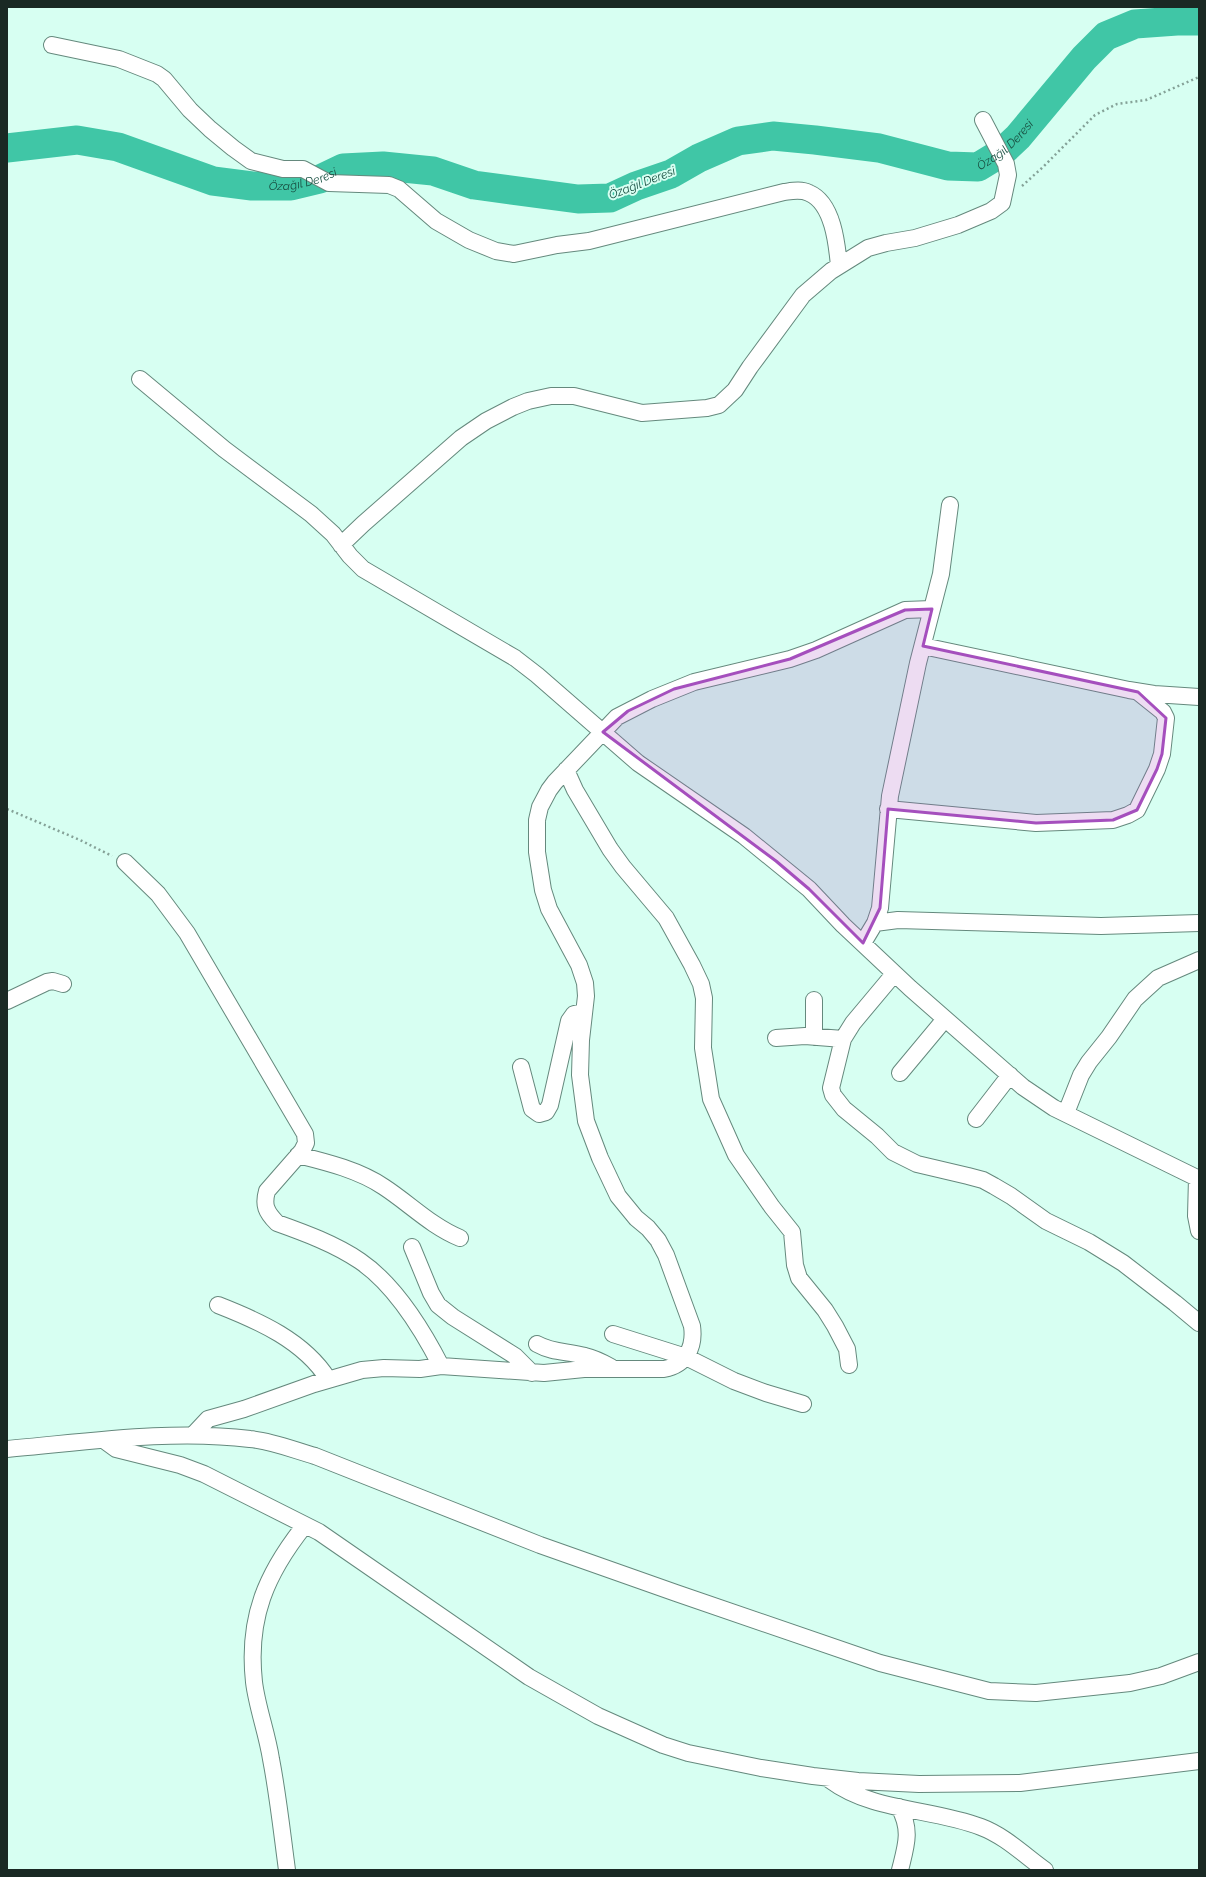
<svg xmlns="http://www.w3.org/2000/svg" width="1206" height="1877" font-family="Raleway,sans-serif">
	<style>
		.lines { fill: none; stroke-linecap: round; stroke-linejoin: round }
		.river { stroke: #40c6a6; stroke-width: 29 }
		.minor-casing { stroke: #65897d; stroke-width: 18 }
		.path { stroke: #85a298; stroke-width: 2.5; stroke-dasharray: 2 3; stroke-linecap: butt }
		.minor { stroke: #fff; stroke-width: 16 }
		.marked { fill: #a54fbd; fill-opacity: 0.2; stroke: #a54fbd; stroke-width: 3; stroke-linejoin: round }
		.labels { text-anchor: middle; stroke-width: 4; stroke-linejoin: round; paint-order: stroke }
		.water-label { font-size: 12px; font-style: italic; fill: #184f41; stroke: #d7fff2 }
	</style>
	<rect width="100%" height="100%" fill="#d7fff2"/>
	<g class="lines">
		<path class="river" id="s1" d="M 7,148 L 77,140 L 118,147 L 213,181 L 252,186 L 291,186 L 320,179 L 343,168 L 383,166 L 433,171 L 474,185 L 578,199 L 610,198 L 636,186 L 671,174 L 699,158 L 738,141 L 773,136 L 815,140 L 879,148 L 948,166 L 978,167 L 1001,153 L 1018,137 L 1084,58 L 1106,36 L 1135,24 L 1177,21 L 1199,21"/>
		<g class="minor-casing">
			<path id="minor" d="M 52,45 L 119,59 L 157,74 L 164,79 L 190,110 L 210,129 L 233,148 L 251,161 L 283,169 L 303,169 L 329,183 L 389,185 L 399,189 L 436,221 L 469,240 L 496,251 L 514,254 L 557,245 L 589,241 L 784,192 C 792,191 801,189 809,193 C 833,203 837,244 839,266
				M 140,379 L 224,449 L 311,514 L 333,534 L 350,556 L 363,569 L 515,658 L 537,675 L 638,763 L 744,836 L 809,889 L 843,925 L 910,988 L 1023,1087 L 1054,1108 L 1199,1179
				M 341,545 L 363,524 L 461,438 L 486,421 L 513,407 L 528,401 L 551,396 L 574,396 L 642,413 L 707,408 L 719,405 L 735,390 L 750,367 L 803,295 L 831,271 L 868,248 L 886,243 L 915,238 L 958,225 L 991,211 L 1002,203 L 1008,175 L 1006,164 L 983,120
				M 923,646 L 1129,690 L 1154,694 L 1199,697
				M 566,770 L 575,790 L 610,849 L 623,867 L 666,918 L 692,965 L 701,984 L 704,998 L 703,1048 L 711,1099 L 736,1155 L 772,1207 L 792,1232 L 795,1265 L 799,1278 L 825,1310 L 835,1326 L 847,1349 L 849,1365
				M 888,809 L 1036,823 L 1113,820 L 1128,815 L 1137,810 L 1157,769 L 1162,754 L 1166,718 L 1163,712 L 1138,692
				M 125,862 L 158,894 L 187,933 L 305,1134 L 306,1143 L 302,1151 L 267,1191 C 263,1205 266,1212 277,1223 C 305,1233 335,1244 360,1261 C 395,1285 422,1329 441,1366
				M 875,923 L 898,920 L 1101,926 L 1199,923
				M 863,943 L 875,923 L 880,908 L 890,796 L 918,663 L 941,574 L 950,505
				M 894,974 L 853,1023 L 843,1039 L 831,1088 L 833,1095 L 844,1109 L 877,1136 L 893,1152 L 917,1164 L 968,1176 L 983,1180 L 994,1186 L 1011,1196 L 1046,1221 L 1089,1242 L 1123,1263 L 1175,1303 L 1199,1323
				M 7,1001 L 47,982 L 53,981 L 63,984
				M 814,1037 L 814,1000
				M 776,1038 L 805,1036 L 843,1039
				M 521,1067 L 532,1109 L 539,1114 L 546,1112 L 550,1105 L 569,1021 L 574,1014 L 584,1012
				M 900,1073 L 945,1019
				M 1066,1113 L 1081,1075 L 1089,1062 L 1109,1037 L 1135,999 L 1158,978 L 1199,960
				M 976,1119 L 1010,1075
				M 298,1155 C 326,1162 359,1170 384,1187 C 410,1204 431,1226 460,1238
				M 1197,1178 L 1196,1216 L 1199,1231
				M 412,1247 L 431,1293 L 438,1305 L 453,1317 L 515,1356 L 532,1373
				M 218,1305 C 259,1321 304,1341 328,1379
				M 613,1334 L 686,1357 L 734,1381 L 766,1393 L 803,1404
				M 537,1344 C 553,1353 568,1351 585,1356 C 594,1358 602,1362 611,1367
				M 193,1435 L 208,1419 L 244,1409 L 314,1384 L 362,1370 L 384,1368 L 420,1369 L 441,1366 L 544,1373 L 584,1369 L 664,1369 C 686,1365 695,1347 692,1326 L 666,1255 L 658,1240 L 648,1228 L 636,1218 L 618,1196 L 600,1158 L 586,1121 L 580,1075 L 581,1040 L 586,996 L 585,983 L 579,965 L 549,909 L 543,890 L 537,852 L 537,820 L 540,807 L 549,790 L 555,782 L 617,717 L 652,699 L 694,682 L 790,659 L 816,650 L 905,610 L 932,609
				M 105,1441 L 116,1449 L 180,1465 L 204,1474 L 319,1532 L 529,1677 L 598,1716 L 663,1745 L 688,1753 L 761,1768 L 813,1776 L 858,1781 L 919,1784 L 1020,1783 L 1199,1761
				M 7,1449 C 87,1442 171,1429 250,1439 C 272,1441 294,1450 315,1456 L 540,1545 L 676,1593 L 880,1663 L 989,1691 L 1036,1693 L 1130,1683 L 1161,1676 L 1199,1662
				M 830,1780 C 873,1812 932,1808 981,1827 C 1005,1836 1024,1855 1045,1870
				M 899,1807 C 912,1830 906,1846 900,1870
				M 287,1870 C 282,1833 278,1795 271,1759 C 267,1733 257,1707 254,1682 C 247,1618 266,1574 305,1525"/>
		</g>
		<path class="path" d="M 1022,186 L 1043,167 L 1095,115 L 1117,104 L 1146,100 L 1199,77
			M 7,809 L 80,840 L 112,856"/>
		<use href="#minor" class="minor"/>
	</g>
	<path class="marked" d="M 932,609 L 923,646 L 1138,692 L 1166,718 L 1162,754 L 1157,769 L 1137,810 L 1113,820 L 1036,823 L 888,809 L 880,908 L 863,943 L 809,889 L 776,861 L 603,732 L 628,711 L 674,689 L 790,659 L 905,610 Z"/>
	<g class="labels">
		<g class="water-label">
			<text dy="4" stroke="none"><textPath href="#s1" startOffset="1036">Özağıl Deresi</textPath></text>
			<text dy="4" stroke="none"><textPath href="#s1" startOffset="304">Özağıl Deresi</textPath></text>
			<text transform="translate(642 183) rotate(-21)" y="4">Özağıl Deresi</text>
		</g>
	</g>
	<rect width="1206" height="1877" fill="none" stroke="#1a2924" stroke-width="16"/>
</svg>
